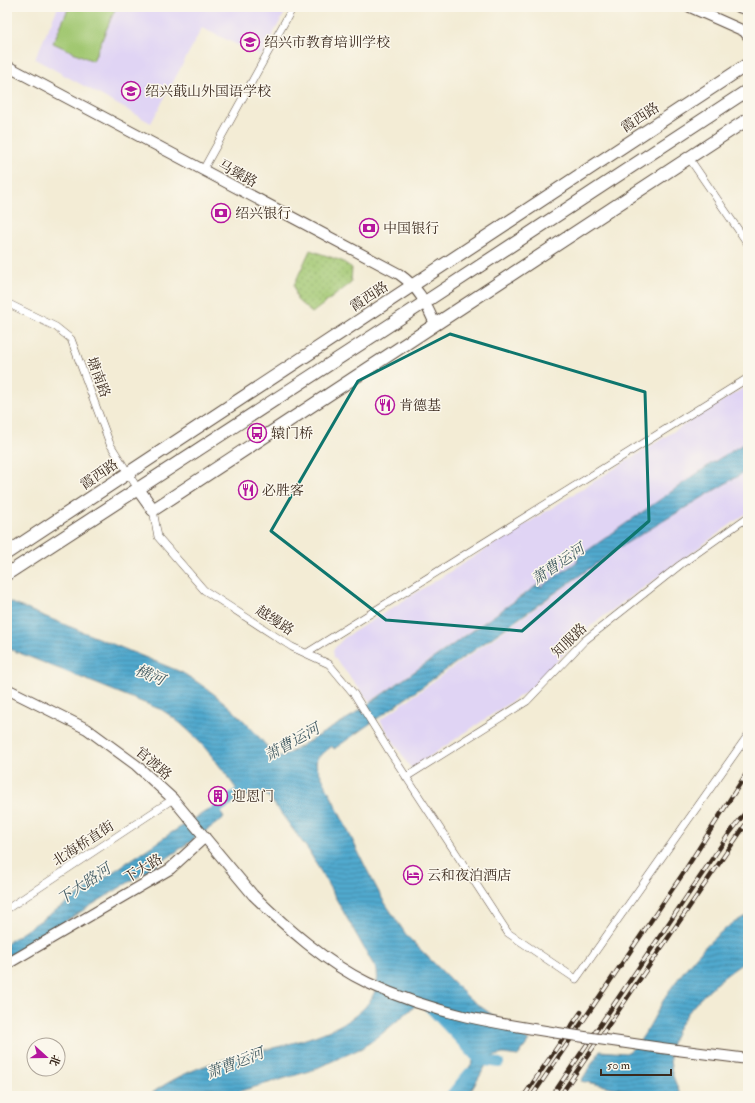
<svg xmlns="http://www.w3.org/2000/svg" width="755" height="1103" font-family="'IM FELL Double Pica','Noto Serif SC',serif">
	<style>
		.built { fill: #e0d4f4 }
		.park { fill: url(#park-dots); stroke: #6e7848 }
		.garden { fill: #a1c771; stroke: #6e7848 }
		.water { fill: url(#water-rules); stroke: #466a76 }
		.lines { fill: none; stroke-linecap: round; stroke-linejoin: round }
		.canal { stroke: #51a9ce; stroke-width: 10 }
		.street-casing { stroke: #574739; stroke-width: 8 }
		.secondary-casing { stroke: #574739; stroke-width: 12 }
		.primary-casing { stroke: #574739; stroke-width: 14 }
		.street { stroke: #fff; stroke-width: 7 }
		.secondary { stroke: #fff; stroke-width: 10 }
		.primary { stroke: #fff; stroke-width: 12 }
		.rail-casing { stroke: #3b2a1e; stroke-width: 4.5 }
		.rail { stroke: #fbf7ec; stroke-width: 3; stroke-dasharray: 9; stroke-linecap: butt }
		.secondary-bridge-casing { stroke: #574739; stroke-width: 12; stroke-linecap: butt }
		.secondary-bridge { stroke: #fff; stroke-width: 10 }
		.marked { fill: none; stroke: #0f766e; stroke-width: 3; stroke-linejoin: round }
		.labels { text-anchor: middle; stroke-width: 3; stroke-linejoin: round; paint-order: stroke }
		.poi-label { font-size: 14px; fill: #3b2a1e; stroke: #fbf7ec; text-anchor: start }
		.street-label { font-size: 14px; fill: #3b2a1e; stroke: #fbf7ec }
		.water-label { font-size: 15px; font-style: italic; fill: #445d64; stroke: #fbf7ec }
	</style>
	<defs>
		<pattern id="park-dots" width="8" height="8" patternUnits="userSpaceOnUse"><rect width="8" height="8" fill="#a1c771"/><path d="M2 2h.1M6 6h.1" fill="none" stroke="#84a25c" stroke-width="1.8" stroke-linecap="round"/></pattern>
		<pattern id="water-rules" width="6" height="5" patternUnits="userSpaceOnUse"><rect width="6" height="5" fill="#51a9ce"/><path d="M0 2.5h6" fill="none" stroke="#448aa7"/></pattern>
	</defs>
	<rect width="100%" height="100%" fill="#fbf7ec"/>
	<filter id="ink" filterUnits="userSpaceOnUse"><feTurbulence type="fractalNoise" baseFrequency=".025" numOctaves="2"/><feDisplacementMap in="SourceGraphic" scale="8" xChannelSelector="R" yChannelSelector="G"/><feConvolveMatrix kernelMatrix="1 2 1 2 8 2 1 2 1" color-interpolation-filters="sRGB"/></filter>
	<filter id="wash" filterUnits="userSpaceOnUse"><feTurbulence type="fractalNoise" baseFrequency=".012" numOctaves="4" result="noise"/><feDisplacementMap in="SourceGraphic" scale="16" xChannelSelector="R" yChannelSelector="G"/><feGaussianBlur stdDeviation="0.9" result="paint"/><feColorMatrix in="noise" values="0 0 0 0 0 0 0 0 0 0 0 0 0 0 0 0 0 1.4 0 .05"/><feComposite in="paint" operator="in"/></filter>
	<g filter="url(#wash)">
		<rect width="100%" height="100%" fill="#f3ecd5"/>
		<path class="built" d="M 58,7 L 288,7 L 261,56 L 202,28 L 151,123 L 35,59 Z
			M 748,385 L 748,441 L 712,463 L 578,558 L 579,561 L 541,587 L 538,584 L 370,702 L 334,657 L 333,650 L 344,638 Z
			M 748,470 L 748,512 L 593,624 L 530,689 L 411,769 L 380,720 L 620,547 Z"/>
		<path class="park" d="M 310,250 L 342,261 L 352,268 L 351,283 L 312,313 L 297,300 L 294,285 Z"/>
		<path class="garden" d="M 69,7 L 116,7 L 93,61 L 53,43 Z"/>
		<path class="water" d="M 748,441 L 748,470 L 620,547 L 334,749 L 332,746 L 317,758 L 316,765 L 366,868 L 383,900 L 407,936 L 470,999 L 529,1041 L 518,1056 L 503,1054 L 491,1057 L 468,1096 L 451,1096 L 477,1055 L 433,1005 L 421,1001 L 379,1036 L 362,1048 L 310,1071 L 223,1096 L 148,1096 C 168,1081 191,1070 216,1062 C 259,1048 385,1036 377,971 L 309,851 L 269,797 C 260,790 252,794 243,798 C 220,766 196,731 162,710 L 7,648 L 7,601 L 181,672 C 220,695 245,719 273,754 L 279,756 L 284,756 L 350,717 L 539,584 L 541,587 L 578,561 L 577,558 L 712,463 Z
			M 216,805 L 224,818 L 160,863 L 7,957 L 7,943 L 171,833 Z
			M 748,915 L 748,960 C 716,980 662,1025 671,1067 C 672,1077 678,1087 681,1096 L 642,1096 L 635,1092 L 581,1081 L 600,1051 L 626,1053 C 643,1046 658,1007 669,991 C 691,961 714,931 748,915 Z"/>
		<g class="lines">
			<path class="canal" d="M 214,812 L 250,784
				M 427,1005 L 479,1060 L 499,1063
				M 450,1096 L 469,1073"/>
		</g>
	</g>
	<g filter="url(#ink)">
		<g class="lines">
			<g class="street-casing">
				<path id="street" d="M 689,158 L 748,244
					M 203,170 L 293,7
					M 7,303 L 56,327 L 71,339 L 110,444 L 138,489
					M 153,510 L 158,537 L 204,590 L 292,647 L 329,664 L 354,694 L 388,749 L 508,933 L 576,979 L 748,735
					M 307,653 L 748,378
					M 406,777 L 527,701 L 584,641 L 680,565 L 748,517
					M 7,909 L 173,799"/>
			</g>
			<g class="secondary-casing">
				<path id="secondary" d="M 690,7 L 744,31 L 748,36
					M 739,7 L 748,10
					M 7,66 L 399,274 C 420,289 425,302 435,324
					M 7,689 L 87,729 L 136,765 L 173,799 L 253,895
					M 7,964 L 170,869 L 205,837"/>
			</g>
			<g class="primary-casing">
				<path id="primary" d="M 138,489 L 153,510 L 748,119
					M 7,553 L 748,64
					M 7,574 L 425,302 L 748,90"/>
			</g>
			<use href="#street" class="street"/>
			<use href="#secondary" class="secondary"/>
			<use href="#primary" class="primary"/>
			<g class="rail-casing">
				<path id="rail" d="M 524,1096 L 581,1012
					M 532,1096 L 682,875 L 748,771
					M 552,1096 L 729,834 L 748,809
					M 560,1096 L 748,821"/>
			</g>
			<use href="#rail" class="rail"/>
			<g class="secondary-bridge-casing">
				<path id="secondary-bridge" d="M 253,895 C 286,927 326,963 368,983 C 436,1015 498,1024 571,1035 C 630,1044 689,1052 748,1059"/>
			</g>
			<use href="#secondary-bridge" class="secondary-bridge"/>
		</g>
	</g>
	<path class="marked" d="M 450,334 L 645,392 L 649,521 L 522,631 L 386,620 L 271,531 L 358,381 Z"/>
	<defs>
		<g id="university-ring" transform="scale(1)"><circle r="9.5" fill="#fbf7ec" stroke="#b5179e" stroke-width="1.5"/><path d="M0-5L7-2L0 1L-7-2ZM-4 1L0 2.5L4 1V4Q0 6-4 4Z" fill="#b5179e"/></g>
		<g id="school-ring" transform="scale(1)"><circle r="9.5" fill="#fbf7ec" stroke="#b5179e" stroke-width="1.5"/><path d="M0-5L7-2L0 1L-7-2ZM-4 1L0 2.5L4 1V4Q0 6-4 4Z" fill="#b5179e"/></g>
		<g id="bank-ring" transform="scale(1)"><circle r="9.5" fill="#fbf7ec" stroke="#b5179e" stroke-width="1.5"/><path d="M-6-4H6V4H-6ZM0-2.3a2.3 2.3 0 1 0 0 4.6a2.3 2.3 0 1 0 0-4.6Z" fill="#b5179e"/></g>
		<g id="restaurant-ring" transform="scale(1)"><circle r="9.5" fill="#fbf7ec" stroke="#b5179e" stroke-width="1.5"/><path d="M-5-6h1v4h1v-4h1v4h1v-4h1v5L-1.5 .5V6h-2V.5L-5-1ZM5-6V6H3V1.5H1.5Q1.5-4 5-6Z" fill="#b5179e"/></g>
		<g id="bus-ring" transform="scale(1)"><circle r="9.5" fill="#fbf7ec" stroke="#b5179e" stroke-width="1.5"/><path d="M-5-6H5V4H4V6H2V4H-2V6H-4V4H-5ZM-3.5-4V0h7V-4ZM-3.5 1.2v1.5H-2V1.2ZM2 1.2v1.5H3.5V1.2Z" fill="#b5179e"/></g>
		<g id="building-ring" transform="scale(1)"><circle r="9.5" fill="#fbf7ec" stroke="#b5179e" stroke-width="1.5"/><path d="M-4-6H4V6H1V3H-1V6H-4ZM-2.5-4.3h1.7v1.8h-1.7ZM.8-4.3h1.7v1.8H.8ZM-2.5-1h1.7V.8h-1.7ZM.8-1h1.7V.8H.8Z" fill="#b5179e"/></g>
		<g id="hotel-ring" transform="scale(1)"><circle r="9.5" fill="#fbf7ec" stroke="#b5179e" stroke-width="1.5"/><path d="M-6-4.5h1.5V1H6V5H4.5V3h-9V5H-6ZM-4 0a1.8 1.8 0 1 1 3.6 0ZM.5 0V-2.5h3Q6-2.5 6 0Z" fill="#b5179e"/></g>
	</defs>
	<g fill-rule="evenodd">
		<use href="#university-ring" x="250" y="42"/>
		<use href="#school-ring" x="131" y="91"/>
		<use href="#bank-ring" x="221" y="213"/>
		<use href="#bank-ring" x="369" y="228"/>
		<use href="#restaurant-ring" x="385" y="405"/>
		<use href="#bus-ring" x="257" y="433"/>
		<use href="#restaurant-ring" x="248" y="490"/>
		<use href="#building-ring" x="218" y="796"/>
		<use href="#hotel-ring" x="413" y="875"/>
	</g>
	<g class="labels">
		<g class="poi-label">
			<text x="264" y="47">绍兴市教育培训学校</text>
			<text x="145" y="96">绍兴蕺山外国语学校</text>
			<text x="235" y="218">绍兴银行</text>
			<text x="383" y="233">中国银行</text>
			<text x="399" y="410">肯德基</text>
			<text x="271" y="438">辕门桥</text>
			<text x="262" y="495">必胜客</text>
			<text x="232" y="801">迎恩门</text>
			<text x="427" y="880">云和夜泊酒店</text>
		</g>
		<g class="street-label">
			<text transform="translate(640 117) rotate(-33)" y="5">霞西路</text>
			<text transform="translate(238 173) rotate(28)" y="5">马臻路</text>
			<text transform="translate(369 296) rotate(-33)" y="5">霞西路</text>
			<text transform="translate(99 377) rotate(70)" y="5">塘南路</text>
			<text transform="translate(99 474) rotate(-34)" y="5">霞西路</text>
			<text transform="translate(275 620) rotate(33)" y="5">越缦路</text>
			<text transform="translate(569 640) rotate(-44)" y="5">知服路</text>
			<text transform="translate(154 763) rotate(41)" y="5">官渡路</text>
			<text transform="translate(83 843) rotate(-33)" y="5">北海桥直街</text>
			<text transform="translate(143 868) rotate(-31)" y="5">下大路</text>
		</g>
		<g class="water-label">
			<text transform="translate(558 564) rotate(-34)" y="5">萧曹运河</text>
			<text transform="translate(150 675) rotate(23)" y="5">横河</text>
			<text transform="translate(292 742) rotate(-29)" y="5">萧曹运河</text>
			<text transform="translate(84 884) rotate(-34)" y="5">下大路河</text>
			<text transform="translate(235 1063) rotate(-21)" y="5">萧曹运河</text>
		</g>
	</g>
	<rect width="755" height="1103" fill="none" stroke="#fbf7ec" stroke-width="24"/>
	<g transform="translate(46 1057) rotate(111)"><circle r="19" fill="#fbf7ec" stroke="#aea59a"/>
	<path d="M0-3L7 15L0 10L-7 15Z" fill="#b5179e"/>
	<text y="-6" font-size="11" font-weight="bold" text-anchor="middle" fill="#3b2a1e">北</text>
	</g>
	<path d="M601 1069v6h70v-6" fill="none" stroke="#3b2a1e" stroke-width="2"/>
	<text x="607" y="1069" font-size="12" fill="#3b2a1e" stroke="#fbf7ec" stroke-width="3" paint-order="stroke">50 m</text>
</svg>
